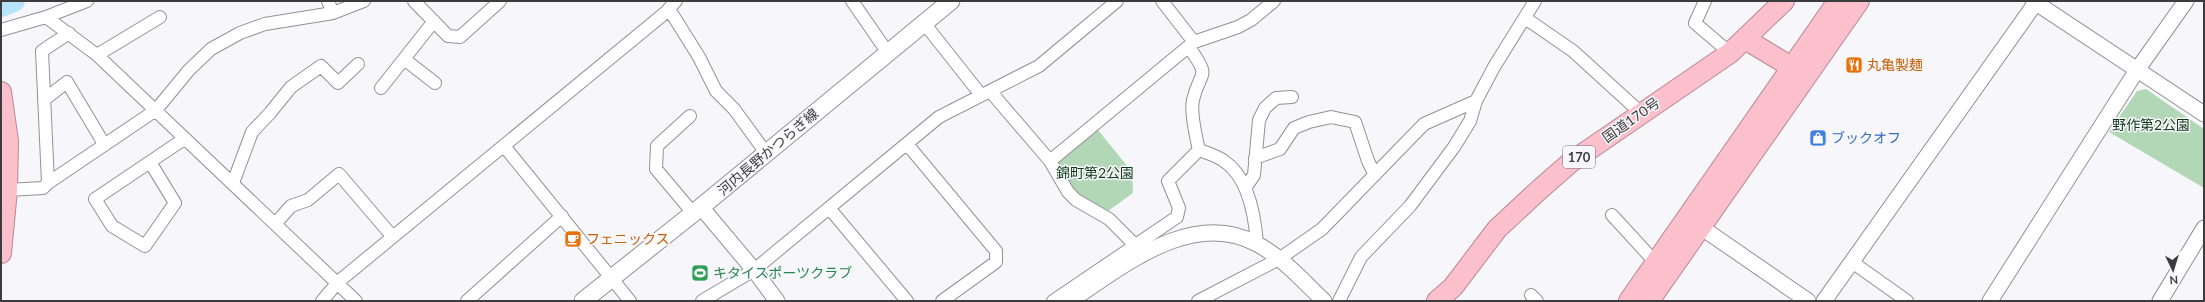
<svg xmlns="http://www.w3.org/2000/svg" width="2205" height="302" font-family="Lato,'Noto Sans JP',sans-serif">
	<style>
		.green { fill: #b2d7b6 }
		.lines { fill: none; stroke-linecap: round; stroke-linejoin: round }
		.river { stroke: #b8e4fb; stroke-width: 22 }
		.minor-casing { stroke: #929196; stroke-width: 14 }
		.tertiary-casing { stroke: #929196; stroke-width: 17 }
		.secondary-casing { stroke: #929196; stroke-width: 19 }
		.trunk-casing { stroke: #b88892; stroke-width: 22 }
		.minor { stroke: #fff; stroke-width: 12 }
		.tertiary { stroke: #fff; stroke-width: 15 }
		.secondary { stroke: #fff; stroke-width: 17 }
		.trunk { stroke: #fbc0cc; stroke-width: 20 }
		.labels { text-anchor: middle; stroke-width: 3; stroke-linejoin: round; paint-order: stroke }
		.shield { fill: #f7f7fb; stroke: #747376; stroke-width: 1 }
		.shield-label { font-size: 13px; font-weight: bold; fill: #3c3b3d }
		.food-label { font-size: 14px; fill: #c56008; stroke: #f7f7fb; text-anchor: start }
		.street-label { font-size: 14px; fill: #3c3b3d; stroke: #f7f7fb }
		.park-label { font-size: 14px; fill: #103b1a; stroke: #f7f7fb }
		.shop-label { font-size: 14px; fill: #366cbe; stroke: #f7f7fb; text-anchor: start }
		.leisure-label { font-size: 14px; fill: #27864d; stroke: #f7f7fb; text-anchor: start }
	</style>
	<rect width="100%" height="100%" fill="#f7f7fb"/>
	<path class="green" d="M 2146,89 L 2204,129 L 2204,188 L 2109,132 L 2137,91 Z
		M 1098,130 L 1132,172 L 1133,193 L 1108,211 L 1074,194 L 1058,165 L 1058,160 Z"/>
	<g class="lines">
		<path class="river" d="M 1,6 L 14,1"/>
		<g class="minor-casing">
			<path id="minor" d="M 328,1 L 333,13
				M 414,1 L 448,36 L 460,37 L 500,1
				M 852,1 L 888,53
				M 1162,1 L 1194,42
				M 1705,1 L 1695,23 L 1730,53
				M 669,9 L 699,57 L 716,91 L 734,109 L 766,153
				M 46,17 L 97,55 L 356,301
				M 1525,18 L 1573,51 L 1641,113
				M 924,23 L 981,95
				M 1,30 L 46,17 L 87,1
				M 69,33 L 42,51 L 48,183 L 156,110 L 189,70 L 211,49 L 240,33 L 265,24 L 333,13 L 364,1
				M 97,55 L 160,17
				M 404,59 L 435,83
				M 381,88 L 434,21
				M 990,91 L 1050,161 L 1068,192 L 1076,200 L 1109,219 L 1136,246
				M 45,99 L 67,82 L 104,144
				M 690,116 L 657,146 L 656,169 L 693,213
				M 907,144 L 996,251 L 996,262 L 942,301
				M 504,146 L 630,301
				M 1199,150 C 1207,153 1217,156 1224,161 C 1248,177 1255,216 1257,244
				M 1255,158 L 1280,149 L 1294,128 L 1309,122 L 1331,117 L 1355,122 L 1368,161 L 1375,175
				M 1050,161 L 1194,42 L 1238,27 L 1251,20 L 1274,1
				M 150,162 L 175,203 L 145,246 L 112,226 L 95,199 L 184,139
				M 233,183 L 252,132 L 270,113 L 291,87 L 321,66 L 338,83 L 358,64
				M 1246,187 L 1254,175 L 1259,120 L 1265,108 L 1276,98 L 1292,97
				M 7,190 L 43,188 L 48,183
				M 829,208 L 907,301
				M 1612,215 L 1656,263
				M 276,223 L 291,206 L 308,200 L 339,174 L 392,236
				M 1852,262 L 1907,301
				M 1531,295 L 1537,301
				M 322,301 L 338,282 L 665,13 L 676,1
				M 467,301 L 562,216
				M 702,301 L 754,270 L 939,117 L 1039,66 L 1117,1
				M 1053,301 L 1177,217 L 1179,208 L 1168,181 L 1199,150 C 1196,137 1190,112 1193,100 C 1200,69 1212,80 1189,47
				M 1198,301 L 1279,259 L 1322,229 L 1424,124 L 1476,101
				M 1339,301 L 1361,257 L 1410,206 L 1454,147 L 1470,121 L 1476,101 L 1494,67 L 1535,1"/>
		</g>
		<g class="tertiary-casing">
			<path id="tertiary" d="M 2033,1 L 2204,114
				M 701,207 L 754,270 L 777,301
				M 1692,221 L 1808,301
				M 1070,301 C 1122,267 1192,208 1257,244 C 1283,258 1303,281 1324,301
				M 1824,301 L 2037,1
				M 1990,301 L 2137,70 L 2186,1
				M 2160,301 L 2204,228"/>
		</g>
		<g class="secondary-casing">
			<path id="secondary" d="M 583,301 L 701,207 L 951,1"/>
		</g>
		<g class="trunk-casing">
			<path id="trunk" d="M 1745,39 L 1803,74
				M 1,92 L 8,141 L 7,190 L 1,253
				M 1437,301 L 1453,287 L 1497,229 L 1539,190 L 1571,162 L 1730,53 L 1784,1
				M 1629,301 L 1838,1
				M 1649,301 L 1859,1"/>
		</g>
		<use href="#minor" class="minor"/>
		<use href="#tertiary" class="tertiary"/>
		<use href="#secondary" class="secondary"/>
		<use href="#trunk" class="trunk"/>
	</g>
	<defs>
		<g id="restaurant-square" transform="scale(0.9)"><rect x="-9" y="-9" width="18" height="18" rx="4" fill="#e8710a" stroke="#f7f7fb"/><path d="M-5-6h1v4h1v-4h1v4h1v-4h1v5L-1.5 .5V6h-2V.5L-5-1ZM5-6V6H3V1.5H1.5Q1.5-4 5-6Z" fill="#fff"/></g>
		<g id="shop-square" transform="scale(0.9)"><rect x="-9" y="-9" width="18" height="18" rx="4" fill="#3f7fe0" stroke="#f7f7fb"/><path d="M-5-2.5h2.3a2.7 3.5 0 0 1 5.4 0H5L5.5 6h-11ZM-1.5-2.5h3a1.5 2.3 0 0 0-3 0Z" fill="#fff"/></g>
		<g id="cafe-square" transform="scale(0.9)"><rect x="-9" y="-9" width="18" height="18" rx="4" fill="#e8710a" stroke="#f7f7fb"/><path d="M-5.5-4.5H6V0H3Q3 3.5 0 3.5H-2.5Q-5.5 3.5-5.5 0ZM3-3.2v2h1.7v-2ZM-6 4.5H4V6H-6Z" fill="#fff"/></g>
		<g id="stadium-square" transform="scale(0.9)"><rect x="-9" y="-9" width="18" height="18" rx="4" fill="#2e9e5b" stroke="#f7f7fb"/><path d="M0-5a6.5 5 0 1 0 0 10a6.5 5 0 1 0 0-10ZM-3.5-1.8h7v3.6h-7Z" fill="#fff"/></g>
	</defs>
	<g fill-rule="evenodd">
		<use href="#restaurant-square" x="1854" y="65"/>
		<use href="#shop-square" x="1818" y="138"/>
		<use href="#cafe-square" x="573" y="239"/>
		<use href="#stadium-square" x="700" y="273"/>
	</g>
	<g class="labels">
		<rect class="shield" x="1563" y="146" width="32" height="22" rx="3"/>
		<g class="shield-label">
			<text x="1579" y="162">170</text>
		</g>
		<g class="food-label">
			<text x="1867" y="70">丸亀製麺</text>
			<text x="586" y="244">フェニックス</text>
		</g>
		<g class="street-label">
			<text transform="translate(1631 120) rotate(-35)" y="5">国道170号</text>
			<text transform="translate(768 152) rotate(-40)" y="5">河内長野かつらぎ線</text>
		</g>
		<g class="park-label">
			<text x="2151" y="130">野作第2公園</text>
			<text x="1095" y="178">錦町第2公園</text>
		</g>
		<g class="shop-label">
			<text x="1831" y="143">ブックオフ</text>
		</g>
		<g class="leisure-label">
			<text x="713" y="278">キタイスポーツクラブ</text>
		</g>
	</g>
	<rect width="2205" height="302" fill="none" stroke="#3c3b3d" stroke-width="4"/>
	<g transform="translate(2173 270) rotate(176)" stroke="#f7f7fb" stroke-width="3" paint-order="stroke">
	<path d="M0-3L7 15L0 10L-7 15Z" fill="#3c3b3d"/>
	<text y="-6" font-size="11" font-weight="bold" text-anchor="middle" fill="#3c3b3d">N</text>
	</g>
</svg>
